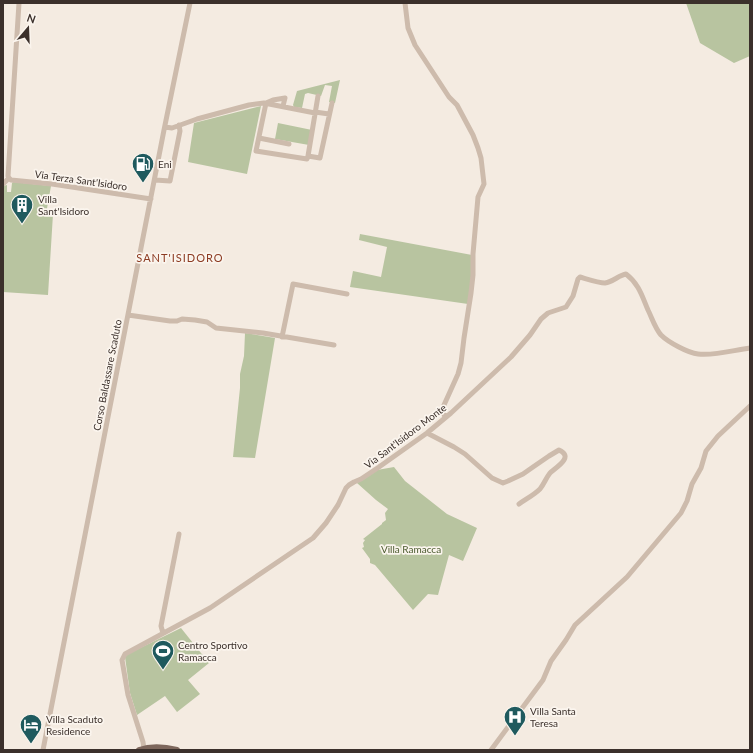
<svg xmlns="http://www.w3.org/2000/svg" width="753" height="753" font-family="Lato,sans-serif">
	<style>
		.green { fill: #b8c4a0 }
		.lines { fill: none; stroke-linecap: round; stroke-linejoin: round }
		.minor { stroke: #cdbbac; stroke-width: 5 }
		.major { stroke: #7d675c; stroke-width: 6 }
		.labels { text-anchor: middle; stroke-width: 3.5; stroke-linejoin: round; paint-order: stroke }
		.poi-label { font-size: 10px; fill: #3b302b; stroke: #fbf5ee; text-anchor: start }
		.street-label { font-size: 10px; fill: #3b302b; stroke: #fbf5ee }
		.park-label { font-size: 10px; fill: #4a5a2e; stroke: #fbf5ee }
		.neighbourhood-label { font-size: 11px; letter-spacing: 1px; fill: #8c3b22; stroke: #fbf5ee }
	</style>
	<rect width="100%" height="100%" fill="#f4ebe1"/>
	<path class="green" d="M 686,3 L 750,3 L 750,56 L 734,63 L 700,43 Z
		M 340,80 L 335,103 L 329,102 L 332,86 L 325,85 L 321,96 L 308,93 L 305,94 L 302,108 L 294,107 L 293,105 L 297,91 Z
		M 261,106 L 247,174 L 188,162 L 194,123 Z
		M 278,123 L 312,130 L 309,145 L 275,139 Z
		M 13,182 L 51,186 L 46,214 L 53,214 L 48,295 L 3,292 L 3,186 L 7,185 L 7,192 L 11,192 L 12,183 Z
		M 360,234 L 472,255 L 472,282 L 468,304 L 350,287 L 353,271 L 381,277 L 387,247 L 359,240 Z
		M 245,333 L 275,338 L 255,458 L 233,457 L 240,388 L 240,374 L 244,356 Z
		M 394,467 L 405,481 L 447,514 L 477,528 L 463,561 L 449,555 L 438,595 L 428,594 L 413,610 L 375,565 L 370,563 L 370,559 L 362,548 L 364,547 L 363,543 L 365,540 L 363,539 L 382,524 L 382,523 L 386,520 L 385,513 L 388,509 L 376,500 L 357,483 L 377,470 Z
		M 181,628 L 209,663 L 188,680 L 200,694 L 177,712 L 165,696 L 137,715 L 130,693 L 125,657 L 126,655 Z"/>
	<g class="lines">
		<path class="minor" d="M 405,3 L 408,28 L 415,45 L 449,97 L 457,105 L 473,135 L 478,148 L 481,158 L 484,184 L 478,197 L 473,254 L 473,275 L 471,293 L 464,338 L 461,363 L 458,374 L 444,405 L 443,412 L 445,417
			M 283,106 L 285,98 L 273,100 L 266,103 L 256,151 L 307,159 L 308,156 L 320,158 L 332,103
			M 315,112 L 329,114
			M 165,127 L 172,128 L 197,119 L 249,105 L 264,103 L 315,113
			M 259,138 L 289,144
			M 308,156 L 318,96
			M 9,178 L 8,176 L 19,3
			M 9,178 L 11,180 L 52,184 L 151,199
			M 155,180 L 170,181 L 180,131 L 179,125
			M 3,184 L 9,178
			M 128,315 L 170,321 L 177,321 L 182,319 L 195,320 L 207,322 L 216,328 L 263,333 L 334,345
			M 282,337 L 293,284 L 347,294
			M 427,433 L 454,447 L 465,454 L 492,478 L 503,483 L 508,481 L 523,474 L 533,467 L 549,456 L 559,450 C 575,457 555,468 550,473 C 546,478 544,484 540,489 C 534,495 526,499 519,504
			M 163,633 L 161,626 L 179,534
			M 144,749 L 143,742 L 128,695 L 122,660 L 125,654 L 210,608 L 313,538 L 326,523 L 338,505 L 346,488 L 349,485 L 354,482 L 361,479 L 379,467 L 427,433 L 451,413 L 511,357 L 530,335 L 541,319 L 548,313 L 566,307 L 573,296 L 578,279 L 580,277 C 587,279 599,283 605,283 C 613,282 619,275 626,274 C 639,284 642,296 648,310 C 652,318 655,328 661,335 C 668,342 688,353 698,354 C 715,356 734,350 750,348
			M 43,750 L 164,130 L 190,3
			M 491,750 L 543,680 L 551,661 L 566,640 L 575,625 L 627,577 L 681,513 L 687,501 L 692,484 L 701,468 L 706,451 L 718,436 L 750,406"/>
		<path class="major" d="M 139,750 C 151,746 165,747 177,750"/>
	</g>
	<defs>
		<g id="fuel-pin" transform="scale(1.15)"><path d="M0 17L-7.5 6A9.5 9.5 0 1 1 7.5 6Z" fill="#1f5a5e" stroke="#fbf5ee"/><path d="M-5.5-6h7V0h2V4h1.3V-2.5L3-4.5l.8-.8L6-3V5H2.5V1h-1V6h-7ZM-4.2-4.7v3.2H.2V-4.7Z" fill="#fff"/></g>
		<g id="building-pin" transform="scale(1.15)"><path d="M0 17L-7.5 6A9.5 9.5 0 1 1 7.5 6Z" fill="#1f5a5e" stroke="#fbf5ee"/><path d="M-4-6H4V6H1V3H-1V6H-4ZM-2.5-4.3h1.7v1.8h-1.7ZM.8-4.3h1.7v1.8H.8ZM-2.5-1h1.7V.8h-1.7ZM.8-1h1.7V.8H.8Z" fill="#fff"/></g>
		<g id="stadium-pin" transform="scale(1.15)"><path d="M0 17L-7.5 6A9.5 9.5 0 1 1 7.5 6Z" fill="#1f5a5e" stroke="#fbf5ee"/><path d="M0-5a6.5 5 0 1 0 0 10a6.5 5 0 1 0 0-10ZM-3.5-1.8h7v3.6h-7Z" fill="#fff"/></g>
		<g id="hospital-pin" transform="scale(1.15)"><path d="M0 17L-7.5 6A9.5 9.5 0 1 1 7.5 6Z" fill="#1f5a5e" stroke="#fbf5ee"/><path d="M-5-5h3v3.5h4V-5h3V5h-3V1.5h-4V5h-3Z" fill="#fff"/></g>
		<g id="hotel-pin" transform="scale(1.15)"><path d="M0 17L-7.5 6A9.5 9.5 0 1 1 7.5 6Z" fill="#1f5a5e" stroke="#fbf5ee"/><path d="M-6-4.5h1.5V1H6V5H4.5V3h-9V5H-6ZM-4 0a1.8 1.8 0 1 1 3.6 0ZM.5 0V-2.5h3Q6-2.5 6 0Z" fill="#fff"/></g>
	</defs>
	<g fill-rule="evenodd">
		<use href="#fuel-pin" x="143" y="164"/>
		<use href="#building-pin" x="22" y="205"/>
		<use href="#stadium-pin" x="163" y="651"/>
		<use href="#hospital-pin" x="515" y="717"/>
		<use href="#hotel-pin" x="31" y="725"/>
	</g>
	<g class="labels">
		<g class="poi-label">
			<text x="158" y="168">Eni</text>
			<text x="38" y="203">Villa<tspan x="38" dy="12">Sant'Isidoro</tspan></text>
			<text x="178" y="649">Centro Sportivo<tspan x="178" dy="12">Ramacca</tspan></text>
			<text x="530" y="715">Villa Santa<tspan x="530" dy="12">Teresa</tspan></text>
			<text x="46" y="723">Villa Scaduto<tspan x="46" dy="12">Residence</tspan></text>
		</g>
		<g class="street-label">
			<text transform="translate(81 180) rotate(8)" y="4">Via Terza Sant'Isidoro</text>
			<text transform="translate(107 375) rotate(-79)" y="4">Corso Baldassare Scaduto</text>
			<text transform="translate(405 436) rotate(-37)" y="4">Via Sant'Isidoro Monte</text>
		</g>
		<g class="park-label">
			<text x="411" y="553">Villa Ramacca</text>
		</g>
		<g class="neighbourhood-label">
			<text x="180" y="262">SANT'ISIDORO</text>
		</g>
	</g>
	<rect width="753" height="753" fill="none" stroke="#3b302b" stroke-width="8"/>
	<g transform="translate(28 28) rotate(19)" stroke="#fbf5ee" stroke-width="3" paint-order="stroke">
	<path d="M0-3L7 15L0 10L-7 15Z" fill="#3b302b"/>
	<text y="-6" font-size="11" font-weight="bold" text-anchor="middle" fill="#3b302b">N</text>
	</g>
</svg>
